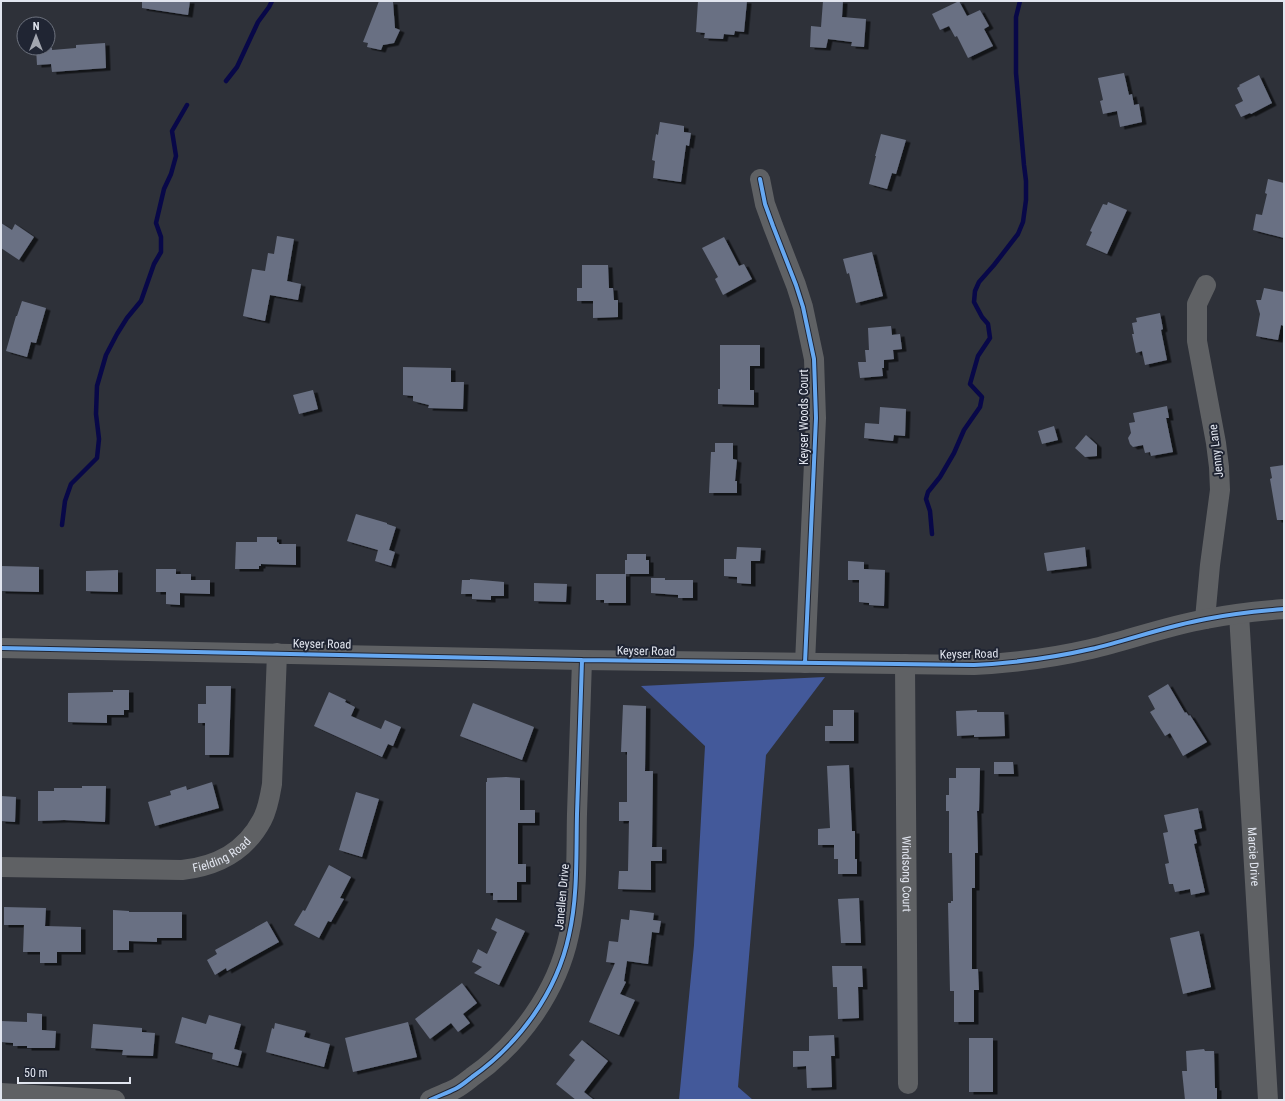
<svg xmlns="http://www.w3.org/2000/svg" width="1285" height="1101" font-family="'Roboto Condensed',sans-serif">
	<style>
		.forest { fill: #43599a }
		.lines { fill: none; stroke-linecap: round; stroke-linejoin: round }
		.stream { stroke: #080848; stroke-width: 4.5 }
		.building { fill: #697083; filter: url(#shadow) }
		.minor { stroke: #5f6164; stroke-width: 20 }
		.cycleway-casing { stroke: #202533; stroke-width: 6 }
		.cycleway { stroke: #66a8f1; stroke-width: 4 }
		.labels { text-anchor: middle; stroke-width: 4; stroke-linejoin: round; paint-order: stroke }
		.street-label { font-size: 12px; fill: #e1e5ef; stroke: #202533 }
	</style>
	<defs>
		<filter id="shadow"><feDropShadow dx="4.5" dy="2.5" stdDeviation="0" flood-color="#0009"/></filter>
	</defs>
	<rect width="100%" height="100%" fill="#2e3139"/>
	<path class="forest" d="M 825,677 L 766,755 L 738,1087 L 753,1100 L 679,1100 L 694,945 L 705,746 L 641,686 Z"/>
	<g class="lines">
		<path class="stream" d="M 226,81 L 237,67 L 258,22 L 269,7 L 272,1
			M 62,525 L 65,501 L 71,484 L 97,458 L 99,439 L 96,414 L 97,386 L 106,355 L 117,334 L 127,318 L 141,301 L 154,264 L 161,252 L 161,237 L 156,223 L 164,189 L 171,174 L 176,156 L 172,131 L 187,105
			M 932,534 L 930,511 L 926,499 L 928,492 L 940,477 L 954,453 L 964,430 L 980,407 L 982,397 L 970,384 L 978,356 L 990,338 L 988,324 L 982,317 L 974,302 L 975,291 L 979,282 L 994,265 L 1018,234 L 1023,222 L 1026,200 L 1026,181 L 1024,165 L 1016,73 L 1016,17 L 1020,1"/>
	</g>
	<path class="building" d="M 142,1 L 190,1 L 188,15 L 142,8 Z
		M 379,1 L 393,2 L 395,28 L 400,30 L 394,43 L 383,45 L 381,50 L 367,47 L 368,43 L 363,42 Z
		M 698,1 L 747,1 L 744,32 L 735,31 L 734,35 L 724,34 L 723,39 L 704,38 L 705,33 L 696,32 Z
		M 823,1 L 843,1 L 842,17 L 866,19 L 864,47 L 851,46 L 852,42 L 828,39 L 826,48 L 810,47 L 811,26 L 821,27 Z
		M 959,1 L 967,16 L 980,10 L 989,26 L 984,29 L 993,46 L 968,58 L 957,36 L 955,37 L 949,26 L 940,30 L 932,14 Z
		M 105,43 L 106,68 L 52,72 L 51,64 L 37,65 L 36,48 L 52,48 L 52,50 L 76,48 L 76,45 Z
		M 1124,73 L 1129,95 L 1132,94 L 1134,105 L 1139,104 L 1142,122 L 1120,127 L 1117,111 L 1103,114 L 1100,101 L 1103,100 L 1098,78 Z
		M 1259,75 L 1272,103 L 1251,114 L 1250,113 L 1241,117 L 1235,105 L 1243,101 L 1237,88 L 1240,86 L 1239,85 Z
		M 660,122 L 684,126 L 684,132 L 691,133 L 689,146 L 686,145 L 681,182 L 653,178 L 655,161 L 652,160 L 656,134 L 658,135 Z
		M 881,134 L 906,140 L 896,174 L 892,173 L 887,189 L 869,184 L 876,156 L 875,156 Z
		M 1268,179 L 1284,183 L 1284,238 L 1253,230 L 1256,214 L 1262,215 L 1267,194 L 1265,193 Z
		M 1108,202 L 1127,210 L 1107,254 L 1086,245 L 1092,232 L 1090,231 L 1103,204 L 1107,205 Z
		M 1,223 L 12,230 L 15,224 L 34,237 L 19,260 L 1,248 Z
		M 277,236 L 294,239 L 287,281 L 301,284 L 298,300 L 270,295 L 265,321 L 243,316 L 252,269 L 265,271 L 268,253 L 274,254 Z
		M 724,237 L 739,266 L 744,264 L 752,279 L 723,295 L 715,279 L 718,277 L 702,248 Z
		M 872,252 L 883,296 L 856,303 L 849,273 L 847,274 L 843,259 Z
		M 582,265 L 608,265 L 609,288 L 613,288 L 614,300 L 618,300 L 618,317 L 593,318 L 593,301 L 577,301 L 577,288 L 582,288 Z
		M 1264,288 L 1284,292 L 1284,326 L 1281,325 L 1278,340 L 1256,336 L 1260,314 L 1256,300 L 1261,300 Z
		M 22,301 L 46,308 L 36,343 L 31,342 L 27,357 L 6,351 L 16,316 L 17,316 Z
		M 1160,313 L 1163,329 L 1161,330 L 1167,360 L 1145,365 L 1142,351 L 1136,353 L 1132,334 L 1134,334 L 1132,323 L 1137,322 L 1136,318 Z
		M 891,326 L 892,335 L 900,334 L 902,349 L 893,350 L 894,359 L 884,360 L 884,368 L 882,368 L 883,376 L 860,378 L 858,362 L 866,362 L 865,350 L 869,350 L 868,328 Z
		M 720,345 L 760,345 L 760,366 L 750,366 L 750,390 L 754,390 L 754,405 L 718,404 L 718,389 L 720,389 Z
		M 403,367 L 451,368 L 451,382 L 464,382 L 463,409 L 428,408 L 429,405 L 413,401 L 413,396 L 403,395 Z
		M 313,390 L 318,409 L 299,414 L 293,395 Z
		M 1167,406 L 1169,418 L 1166,418 L 1173,452 L 1151,456 L 1150,452 L 1145,453 L 1143,445 L 1133,447 L 1130,444 L 1128,438 L 1131,433 L 1129,423 L 1135,422 L 1133,413 Z
		M 880,407 L 906,409 L 905,436 L 894,435 L 893,441 L 864,438 L 865,423 L 879,424 Z
		M 1054,426 L 1058,440 L 1042,444 L 1038,431 Z
		M 1086,435 L 1097,445 L 1097,456 L 1085,457 L 1075,448 Z
		M 715,443 L 733,443 L 733,459 L 737,460 L 735,481 L 737,481 L 737,493 L 709,493 L 711,452 L 715,452 Z
		M 1284,465 L 1284,520 L 1277,520 L 1270,479 L 1272,478 L 1270,467 Z
		M 356,514 L 387,523 L 387,524 L 396,527 L 389,550 L 395,552 L 391,566 L 375,561 L 378,550 L 347,541 Z
		M 257,537 L 277,537 L 277,542 L 279,543 L 279,544 L 296,544 L 296,565 L 261,564 L 261,566 L 259,566 L 259,569 L 235,569 L 236,542 L 257,542 Z
		M 737,547 L 761,548 L 760,561 L 751,561 L 751,584 L 737,583 L 737,577 L 724,576 L 724,559 L 736,559 Z
		M 1085,547 L 1087,566 L 1047,571 L 1044,553 Z
		M 627,554 L 646,554 L 646,560 L 649,560 L 649,574 L 625,574 L 625,560 L 627,560 Z
		M 848,561 L 864,562 L 864,569 L 885,570 L 884,606 L 869,605 L 869,603 L 859,602 L 859,580 L 848,580 Z
		M 1,566 L 39,567 L 39,592 L 1,591 Z
		M 156,569 L 176,569 L 176,574 L 191,574 L 191,580 L 210,580 L 210,594 L 180,593 L 180,605 L 166,604 L 166,592 L 156,592 Z
		M 118,570 L 118,592 L 86,591 L 86,571 Z
		M 596,574 L 626,574 L 626,603 L 604,603 L 604,600 L 596,600 Z
		M 651,578 L 665,578 L 665,580 L 693,580 L 693,598 L 678,598 L 678,595 L 651,593 Z
		M 470,579 L 504,582 L 504,596 L 491,596 L 491,600 L 472,599 L 472,594 L 461,594 L 462,580 L 470,580 Z
		M 534,583 L 567,584 L 566,602 L 534,601 Z
		M 1168,684 L 1185,713 L 1186,712 L 1189,716 L 1190,715 L 1207,742 L 1183,756 L 1170,733 L 1165,736 L 1150,712 L 1155,709 L 1148,696 Z
		M 206,686 L 231,686 L 229,755 L 205,755 L 205,723 L 198,723 L 198,704 L 206,704 Z
		M 113,690 L 129,690 L 129,710 L 124,710 L 124,715 L 107,715 L 107,723 L 68,722 L 68,693 L 113,692 Z
		M 329,692 L 346,700 L 345,702 L 355,707 L 351,716 L 381,729 L 385,720 L 401,727 L 393,746 L 388,744 L 382,757 L 314,726 Z
		M 473,703 L 534,727 L 522,760 L 460,736 Z
		M 623,705 L 646,706 L 645,771 L 653,771 L 652,847 L 662,847 L 662,861 L 651,861 L 651,890 L 618,889 L 619,871 L 628,871 L 629,821 L 619,821 L 619,802 L 627,802 L 627,752 L 621,752 Z
		M 833,710 L 854,710 L 854,741 L 825,741 L 825,726 L 833,726 Z
		M 977,710 L 977,712 L 1004,712 L 1005,736 L 974,737 L 974,735 L 957,736 L 956,711 Z
		M 994,762 L 1013,762 L 1014,774 L 994,774 Z
		M 849,765 L 852,831 L 855,831 L 855,859 L 857,859 L 857,874 L 838,874 L 838,859 L 834,859 L 834,845 L 818,845 L 818,829 L 830,828 L 827,766 Z
		M 956,768 L 980,768 L 979,811 L 977,811 L 978,853 L 975,853 L 975,888 L 972,888 L 972,969 L 978,969 L 979,990 L 974,990 L 974,1022 L 954,1022 L 954,991 L 950,991 L 948,903 L 951,903 L 951,901 L 953,901 L 952,853 L 949,853 L 949,811 L 946,811 L 946,795 L 949,795 L 949,778 L 956,778 Z
		M 506,777 L 520,778 L 520,810 L 535,810 L 535,823 L 518,823 L 518,864 L 526,864 L 526,882 L 517,882 L 517,900 L 493,900 L 493,893 L 486,893 L 486,782 L 487,782 L 487,778 Z
		M 212,782 L 219,808 L 155,826 L 148,802 L 171,795 L 170,791 L 186,786 L 187,790 Z
		M 82,786 L 106,786 L 105,822 L 64,820 L 38,821 L 38,791 L 54,791 L 54,788 L 82,788 Z
		M 356,792 L 379,799 L 362,857 L 339,850 Z
		M 1,796 L 16,797 L 15,822 L 1,821 Z
		M 1198,808 L 1202,828 L 1194,830 L 1197,843 L 1194,844 L 1205,892 L 1191,895 L 1190,889 L 1175,892 L 1173,884 L 1169,884 L 1165,864 L 1169,863 L 1163,833 L 1168,832 L 1164,815 Z
		M 329,865 L 351,877 L 340,898 L 344,899 L 331,922 L 328,921 L 319,938 L 294,925 L 303,910 L 305,911 Z
		M 859,898 L 861,943 L 841,943 L 838,899 Z
		M 4,907 L 46,908 L 45,926 L 81,927 L 81,952 L 57,952 L 57,963 L 40,963 L 40,952 L 23,952 L 24,925 L 4,925 Z
		M 113,910 L 129,911 L 129,912 L 182,912 L 182,938 L 157,938 L 157,942 L 129,941 L 129,950 L 113,950 Z
		M 630,910 L 654,913 L 653,920 L 661,921 L 659,933 L 652,932 L 648,964 L 627,961 L 624,981 L 626,982 L 620,994 L 635,1000 L 619,1035 L 589,1022 L 615,963 L 606,962 L 609,941 L 618,942 L 621,919 L 629,920 Z
		M 496,918 L 525,931 L 499,985 L 474,973 L 482,967 L 472,962 L 478,949 L 487,954 L 497,932 L 491,929 Z
		M 267,921 L 279,942 L 227,971 L 226,968 L 215,975 L 207,960 L 217,954 L 215,950 Z
		M 1199,931 L 1211,987 L 1183,994 L 1170,938 Z
		M 832,966 L 862,966 L 863,987 L 858,987 L 859,1018 L 838,1019 L 837,987 L 833,987 Z
		M 462,983 L 477,1003 L 463,1014 L 470,1023 L 458,1032 L 451,1023 L 430,1039 L 415,1019 Z
		M 27,1013 L 42,1014 L 42,1030 L 56,1031 L 55,1048 L 27,1048 L 27,1046 L 13,1046 L 13,1043 L 1,1042 L 1,1021 L 27,1022 Z
		M 209,1015 L 241,1024 L 234,1049 L 242,1051 L 238,1066 L 212,1059 L 213,1053 L 175,1043 L 182,1017 L 206,1024 Z
		M 408,1022 L 417,1057 L 353,1072 L 345,1038 Z
		M 275,1023 L 306,1031 L 304,1037 L 330,1044 L 324,1067 L 266,1052 L 272,1028 L 274,1029 Z
		M 93,1024 L 142,1028 L 142,1032 L 155,1033 L 153,1056 L 122,1055 L 123,1050 L 91,1048 Z
		M 834,1035 L 835,1056 L 831,1056 L 832,1087 L 807,1088 L 806,1066 L 793,1067 L 793,1051 L 809,1051 L 809,1036 Z
		M 969,1038 L 993,1038 L 993,1092 L 969,1092 Z
		M 582,1040 L 608,1061 L 584,1092 L 594,1100 L 576,1100 L 556,1084 L 575,1060 L 569,1055 Z
		M 1204,1049 L 1205,1051 L 1214,1051 L 1215,1088 L 1217,1088 L 1217,1100 L 1185,1100 L 1182,1071 L 1187,1071 L 1186,1051 Z"/>
	<g class="lines">
		<g class="minor">
			<path d="M 760,179 L 765,204 L 773,226 L 796,285 L 803,307 L 814,359 L 816,418 L 805,663"/>
			<path id="s1" d="M 1239,614 L 1268,1100"/>
			<path d="M 1205,619 L 1210,565 L 1220,490 L 1219,467 L 1216,443 L 1197,341 L 1197,304 L 1206,285"/>
			<path d="M 1,648 L 582,660 L 974,665 C 1013,663 1052,658 1091,649 C 1129,640 1167,626 1206,619 C 1231,614 1258,611 1284,609"/>
			<path id="s2" d="M 905,664 L 908,1084"/>
			<path id="s3" d="M 1,867 L 182,870 C 217,866 245,852 262,820 C 268,809 270,796 272,784 L 277,653"/>
			<path d="M 1,1093 L 115,1100"/>
			<path d="M 430,1100 C 438,1096 447,1093 455,1089 C 461,1086 467,1081 472,1077 C 519,1044 557,992 569,935 C 578,896 576,854 577,814 C 579,763 580,711 582,660"/>
		</g>
		<g class="cycleway-casing">
			<path id="cycleway" d="M 760,179 L 765,204 L 773,226 L 796,285 L 803,307 L 814,359 L 816,418 L 805,663
				M 1,648 L 582,660 L 974,665 C 1013,663 1052,658 1091,649 C 1129,640 1167,626 1206,619 C 1231,614 1258,611 1284,609
				M 430,1100 C 438,1096 447,1093 455,1089 C 461,1086 467,1081 472,1077 C 519,1044 557,992 569,935 C 578,896 576,854 577,814 C 579,763 580,711 582,660"/>
		</g>
		<use href="#cycleway" class="cycleway"/>
	</g>
	<g class="labels">
		<g class="street-label">
			<text transform="translate(804 417) rotate(-90)" y="4">Keyser Woods Court</text>
			<text transform="translate(1216 451) rotate(-97)" y="4">Jenny Lane</text>
			<text transform="translate(322 644) rotate(1)" y="4">Keyser Road</text>
			<text transform="translate(646 651) rotate(1)" y="4">Keyser Road</text>
			<text transform="translate(969 654) rotate(-1)" y="4">Keyser Road</text>
			<text dy="4" stroke="none"><textPath href="#s3" startOffset="224">Fielding Road</textPath></text>
			<text dy="4" stroke="none"><textPath href="#s1" startOffset="243">Marcie Drive</textPath></text>
			<text dy="4" stroke="none"><textPath href="#s2" startOffset="210">Windsong Court</textPath></text>
			<text transform="translate(562 897) rotate(-85)" y="4">Janellen Drive</text>
		</g>
	</g>
	<rect width="1285" height="1101" fill="none" stroke="#e1e5ef" stroke-width="4"/>
	<g transform="translate(36 36)"><circle r="19" fill="#202533" stroke="#6d727e"/>
	<path d="M0-3L7 15L0 10L-7 15Z" fill="#a2a6af"/>
	<text y="-6" font-size="11" font-weight="bold" text-anchor="middle" fill="#e1e5ef">N</text>
	</g>
	<path d="M18 1077v6h112v-6" fill="none" stroke="#e1e5ef" stroke-width="2"/>
	<text x="24" y="1077" font-size="12" fill="#e1e5ef" stroke="#202533" stroke-width="3" paint-order="stroke">50 m</text>
</svg>
